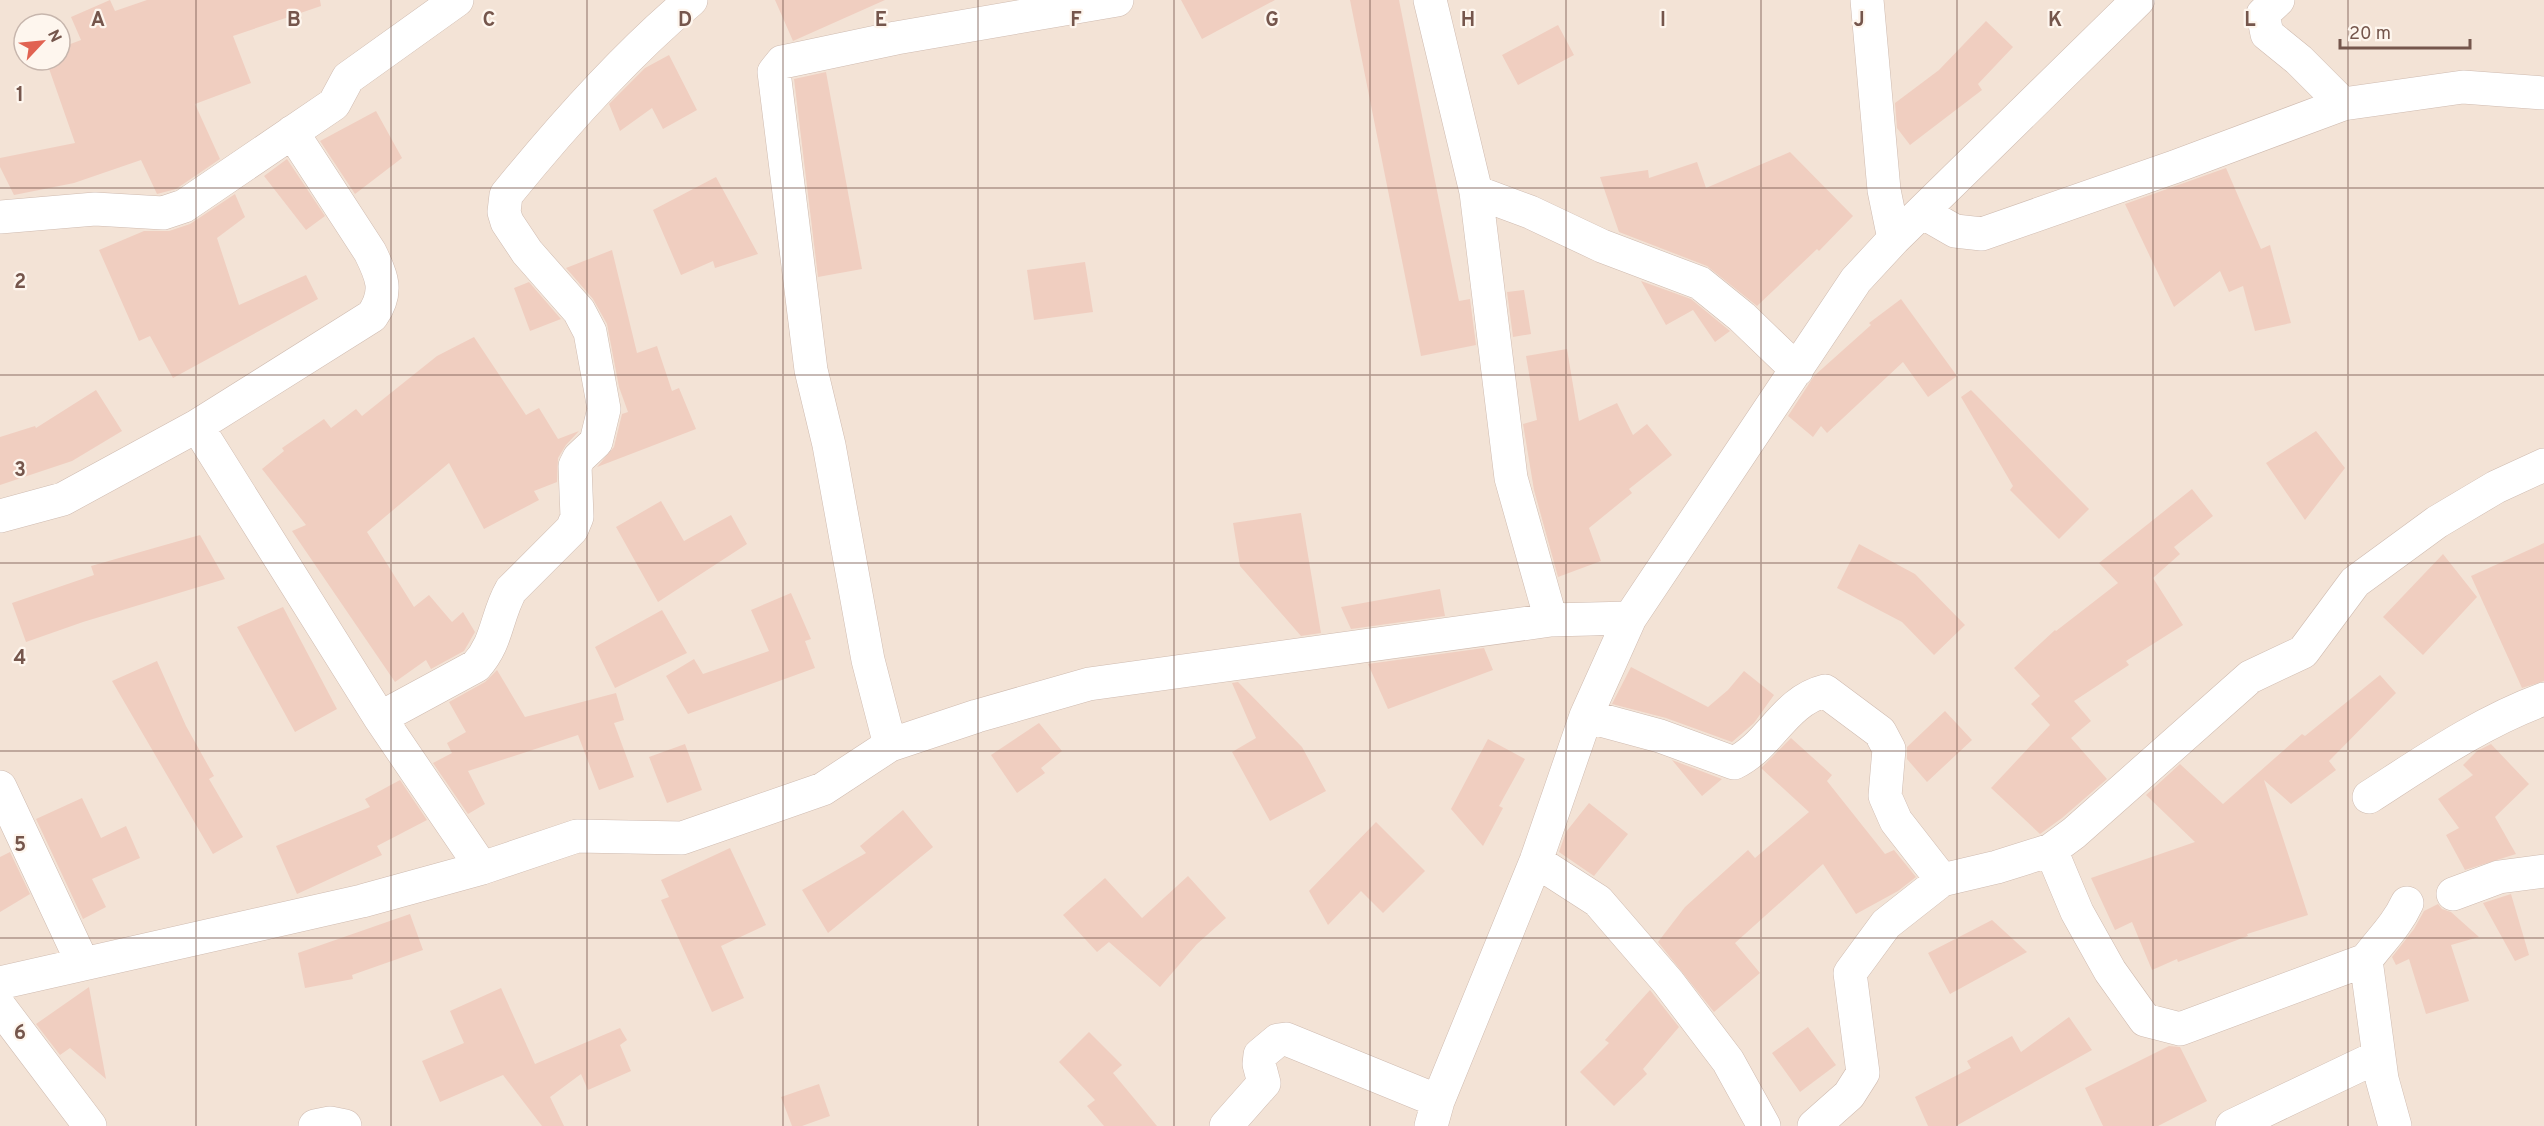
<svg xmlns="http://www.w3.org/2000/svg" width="2544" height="1126" font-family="Overpass,sans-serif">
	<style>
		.residential { fill: #f3e3d6; fill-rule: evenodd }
		.building { fill: #f0cec0 }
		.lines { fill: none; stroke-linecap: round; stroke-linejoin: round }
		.minor-casing { stroke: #cfbbb0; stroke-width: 34 }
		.minor { stroke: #fff; stroke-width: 33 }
		.grid { fill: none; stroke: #75564c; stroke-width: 1.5; stroke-opacity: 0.55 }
		.grid-label { font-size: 20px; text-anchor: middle; font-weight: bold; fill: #75564c; stroke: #fef6ee; stroke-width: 4.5; stroke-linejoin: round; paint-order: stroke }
	</style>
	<rect width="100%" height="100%" fill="#fcf2e7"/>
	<path class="residential" d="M 0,0 L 2544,0 L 2544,1126 L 0,1126 ZM 24,24 L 60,24 L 60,60 L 24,60 Z"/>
	<path class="building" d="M 110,0 L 115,11 L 147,0 L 320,0 L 321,6 L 233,36 L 251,83 L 195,104 L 220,159 L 176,189 L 157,194 L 141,160 L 74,183 L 14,195 L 0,167 L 0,158 L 75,143 L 46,60 L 60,60 L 60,48 L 81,40 L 71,17 Z
		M 775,0 L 885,0 L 793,41 Z
		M 1181,0 L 1275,0 L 1202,39 Z
		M 1350,0 L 1399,0 L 1459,301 L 1470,299 L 1476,345 L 1421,356 Z
		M 1986,21 L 2013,47 L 1978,84 L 1982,90 L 1910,145 L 1897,128 L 1895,103 L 1939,70 Z
		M 1558,25 L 1574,55 L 1518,85 L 1502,55 Z
		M 669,55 L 697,110 L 663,129 L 652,108 L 620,131 L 609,104 L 645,68 Z
		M 826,72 L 862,269 L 818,277 L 794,79 Z
		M 376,111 L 402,158 L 355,194 L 320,141 Z
		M 1790,152 L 1853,216 L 1819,251 L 1817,249 L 1757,306 L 1707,266 L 1619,232 L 1600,177 L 1648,170 L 1649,178 L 1697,162 L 1706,188 Z
		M 287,159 L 325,216 L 306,230 L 264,176 Z
		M 2226,168 L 2261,249 L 2270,245 L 2291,323 L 2255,331 L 2243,286 L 2229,292 L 2220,271 L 2174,307 L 2125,204 Z
		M 716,177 L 758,254 L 715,268 L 713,261 L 681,275 L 653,210 Z
		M 235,194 L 245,217 L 217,238 L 239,305 L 306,275 L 318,299 L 173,378 L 150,336 L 139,341 L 99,250 L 144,231 L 169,231 L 190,224 Z
		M 612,250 L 637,353 L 657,346 L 672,391 L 679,388 L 696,429 L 597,467 L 614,447 L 622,414 L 628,412 L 619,387 L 607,324 L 593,299 L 566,268 Z
		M 1085,262 L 1093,312 L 1034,320 L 1027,270 Z
		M 1641,281 L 1691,299 L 1730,331 L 1715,342 L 1693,310 L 1666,325 Z
		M 529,282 L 561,319 L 530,331 L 514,288 Z
		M 1524,290 L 1531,334 L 1513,337 L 1507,292 Z
		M 1901,299 L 1957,376 L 1928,397 L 1903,362 L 1827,433 L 1821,426 L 1813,437 L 1788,416 L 1814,376 L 1871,325 L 1869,323 Z
		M 474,337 L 526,415 L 539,408 L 558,439 L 579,431 L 566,445 L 558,458 L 557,482 L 534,491 L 539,500 L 484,529 L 449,463 L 367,532 L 414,607 L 429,595 L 452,622 L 463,612 L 475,632 L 464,651 L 431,669 L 426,660 L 395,682 L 292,531 L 306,525 L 262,469 L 284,451 L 282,448 L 324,419 L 331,428 L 356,409 L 362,416 L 437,356 Z
		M 1567,349 L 1579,421 L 1617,403 L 1633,435 L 1647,424 L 1672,455 L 1629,489 L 1632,493 L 1589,528 L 1601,561 L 1558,577 L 1534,490 L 1523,424 L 1537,420 L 1526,356 Z
		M 96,390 L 122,431 L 72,461 L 0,485 L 0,437 L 35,426 L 36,428 Z
		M 1971,390 L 2089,509 L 2059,539 L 2010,490 L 2013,486 L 1961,397 Z
		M 2316,431 L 2345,468 L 2305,520 L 2266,463 Z
		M 2192,489 L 2213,516 L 2174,547 L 2180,554 L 2153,578 L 2183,625 L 2126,661 L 2129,665 L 2074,701 L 2091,721 L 2071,738 L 2107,779 L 2062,818 L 2040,834 L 1991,788 L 2050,725 L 2031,704 L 2040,696 L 2014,668 L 2055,630 L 2056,631 L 2118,583 L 2099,563 Z
		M 661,501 L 684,541 L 731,515 L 747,544 L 658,602 L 616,527 Z
		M 1301,513 L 1321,633 L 1301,636 L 1240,566 L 1233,523 Z
		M 200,535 L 225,579 L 83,622 L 26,642 L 12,603 L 94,575 L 91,566 Z
		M 2544,543 L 2544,681 L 2522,688 L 2471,576 Z
		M 1859,544 L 1915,574 L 1965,625 L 1934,655 L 1902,622 L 1837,588 Z
		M 2443,554 L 2477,597 L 2423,655 L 2383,617 Z
		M 1440,589 L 1445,616 L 1351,629 L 1341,607 Z
		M 791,593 L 811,639 L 805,641 L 815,668 L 688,714 L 666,676 L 694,659 L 703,674 L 769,651 L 751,610 Z
		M 283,607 L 337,709 L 295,732 L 237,627 Z
		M 662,610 L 687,653 L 615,688 L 595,647 Z
		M 1484,648 L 1493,670 L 1388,709 L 1368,664 Z
		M 157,661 L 186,726 L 214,776 L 209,779 L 243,837 L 213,854 L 112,681 Z
		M 1631,667 L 1708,707 L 1728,690 L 1744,671 L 1774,695 L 1754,723 L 1732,742 L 1666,718 L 1612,704 Z
		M 497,670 L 525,717 L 616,693 L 624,720 L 614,723 L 634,777 L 599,790 L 578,735 L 468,771 L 485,804 L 468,814 L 433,763 L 452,753 L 447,743 L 466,732 L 449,702 L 485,682 Z
		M 2380,675 L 2396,693 L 2329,761 L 2336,770 L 2291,804 L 2264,780 L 2308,915 L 2247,934 L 2248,936 L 2178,962 L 2177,959 L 2152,970 L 2132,922 L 2115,930 L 2091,878 L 2195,842 L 2146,795 L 2180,764 L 2223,804 L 2302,734 L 2305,736 Z
		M 1238,682 L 1302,747 L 1326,791 L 1270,821 L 1232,752 L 1256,738 L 1232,683 Z
		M 1945,711 L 1972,740 L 1927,782 L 1907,759 L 1907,747 Z
		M 1039,723 L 1062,751 L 1041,768 L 1045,773 L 1017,793 L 991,755 Z
		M 1791,738 L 1832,775 L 1827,781 L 1885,854 L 1894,850 L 1916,877 L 1898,891 L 1856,914 L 1823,864 L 1735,943 L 1760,973 L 1714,1012 L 1658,942 L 1685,907 L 1748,850 L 1755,858 L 1809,812 L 1761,768 Z
		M 1488,739 L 1525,759 L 1499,806 L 1503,808 L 1483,846 L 1451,809 Z
		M 685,744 L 702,790 L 667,803 L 649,757 Z
		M 2491,744 L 2529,784 L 2495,817 L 2516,854 L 2465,870 L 2446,835 L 2459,828 L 2438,799 L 2473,775 L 2463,765 L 2477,751 Z
		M 1672,760 L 1722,779 L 1702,796 Z
		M 400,780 L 427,820 L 377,846 L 382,855 L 297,894 L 276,846 L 370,807 L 365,799 Z
		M 82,798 L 101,838 L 126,826 L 140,858 L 92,879 L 106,907 L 83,919 L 36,819 Z
		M 1589,803 L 1628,834 L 1594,876 L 1559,852 L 1566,832 Z
		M 903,810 L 933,847 L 828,933 L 802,890 L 866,853 L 860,846 Z
		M 1376,822 L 1425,871 L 1383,913 L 1361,891 L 1328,925 L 1309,891 Z
		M 730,848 L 766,925 L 721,946 L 744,998 L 712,1012 L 661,900 L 669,897 L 661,880 Z
		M 10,852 L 30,894 L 0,912 L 0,857 Z
		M 1188,876 L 1226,918 L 1197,944 L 1160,987 L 1109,942 L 1097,952 L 1063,915 L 1105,878 L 1142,918 Z
		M 2511,894 L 2529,955 L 2515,961 L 2483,903 Z
		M 2438,904 L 2442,909 L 2451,912 L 2479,937 L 2451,945 L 2469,1001 L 2426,1014 L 2409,959 L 2396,965 L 2392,957 L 2414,929 L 2424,911 Z
		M 410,914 L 423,950 L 352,975 L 353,979 L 305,988 L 298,953 Z
		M 1992,920 L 2027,952 L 1950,994 L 1928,953 Z
		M 89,987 L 106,1079 L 70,1048 L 60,1055 L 36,1024 Z
		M 501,988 L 535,1064 L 620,1028 L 627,1040 L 620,1045 L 631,1071 L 588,1090 L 581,1074 L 550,1097 L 564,1126 L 542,1126 L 503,1075 L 440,1102 L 422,1061 L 464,1043 L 450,1011 Z
		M 1650,990 L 1679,1027 L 1643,1069 L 1647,1074 L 1614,1106 L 1580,1072 L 1609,1043 L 1605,1040 Z
		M 2069,1017 L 2092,1050 L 1956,1126 L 1928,1126 L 1915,1097 L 1971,1068 L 1967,1061 L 2012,1036 L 2021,1052 Z
		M 1808,1027 L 1836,1065 L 1800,1092 L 1772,1053 Z
		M 1089,1032 L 1122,1065 L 1113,1073 L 1157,1126 L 1104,1126 L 1087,1106 L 1095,1100 L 1059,1062 Z
		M 2169,1046 L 2180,1047 L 2207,1101 L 2158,1126 L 2103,1126 L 2085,1088 Z
		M 819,1084 L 830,1116 L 802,1126 L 792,1126 L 781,1097 Z"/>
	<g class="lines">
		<g class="minor-casing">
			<path id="minor" d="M 1430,0 L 1476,192 L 1511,478 L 1551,620
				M 1867,0 L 1884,190 L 1894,239
				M 2278,0 L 2263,14 L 2267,34 L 2299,60 L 2343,104
				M 1476,192 L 1530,212 L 1602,246 L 1700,283 L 1742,317 L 1797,370
				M 1922,212 L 1955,231 L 1982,234 L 2174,167 L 2343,104 L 2463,87 L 2544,93
				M 0,217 L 95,209 L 163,213 L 184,206 L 334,104 L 348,78 L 457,0
				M 197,426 L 380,718 L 482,868
				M 0,516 L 63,499 L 197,426 L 372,316 C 389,292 382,276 370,252 L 292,132
				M 1586,716 L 1660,736 L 1734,763 C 1770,746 1784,701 1825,691 L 1880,732 L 1889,749 L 1885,796 L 1896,821 L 1942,880
				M 380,718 L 476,666 C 498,642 496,616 511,590 L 572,529 L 577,517 L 575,466 L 579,458 L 596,442 L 604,409 L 590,332 L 579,311 L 527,252 L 507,222 L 504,212 L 506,195 C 562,126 623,57 691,0
				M 890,745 L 868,660 L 829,445 L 811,370 L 774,72 L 782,62 L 792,60 L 896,38 L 1117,0
				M 0,787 L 83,964
				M 2369,797 C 2425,761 2481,722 2544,699
				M 2051,850 L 2077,912 L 2110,971 L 2145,1020 L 2180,1029 L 2366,960
				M 1536,861 L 1598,901 L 1668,982 L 1728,1061 L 1764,1126
				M 2453,894 L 2499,877 L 2544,871
				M 0,983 L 362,901 L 482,868 L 577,836 L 682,838 L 823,789 L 890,745 L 977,716 L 1089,684 L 1551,620 L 1630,618
				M 0,1007 L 90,1126
				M 315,1126 L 330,1123 L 345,1126
				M 1226,1126 L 1264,1083 L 1259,1064 L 1260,1055 L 1278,1040 L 1286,1039 L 1438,1101
				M 1431,1126 L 1438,1101 L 1536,861 L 1586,716 L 1630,618 L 1856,280 L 1894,239 L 2138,0
				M 1814,1126 L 1849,1095 L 1863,1073 L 1850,973 L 1886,924 L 1942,880 L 1997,867 L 2051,850 L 2074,833 L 2250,677 L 2303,652 L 2355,582 L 2437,522 L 2496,487 L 2544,465
				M 2232,1126 L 2379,1056
				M 2395,1126 L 2382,1079 L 2366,960 C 2381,940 2397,925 2407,903"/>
		</g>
		<use href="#minor" class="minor"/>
	</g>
	<path class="grid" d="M 196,0 L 196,1126M 391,0 L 391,1126M 587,0 L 587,1126M 783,0 L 783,1126M 978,0 L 978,1126M 1174,0 L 1174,1126M 1370,0 L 1370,1126M 1566,0 L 1566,1126M 1761,0 L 1761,1126M 1957,0 L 1957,1126M 2153,0 L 2153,1126M 2348,0 L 2348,1126M 0,188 L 2544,188M 0,375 L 2544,375M 0,563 L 2544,563M 0,751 L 2544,751M 0,938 L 2544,938"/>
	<g class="grid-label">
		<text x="98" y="26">A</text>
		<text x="294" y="26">B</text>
		<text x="489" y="26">C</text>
		<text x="685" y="26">D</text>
		<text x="881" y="26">E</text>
		<text x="1076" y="26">F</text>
		<text x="1272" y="26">G</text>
		<text x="1468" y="26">H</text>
		<text x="1663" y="26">I</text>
		<text x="1859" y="26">J</text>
		<text x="2055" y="26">K</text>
		<text x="2250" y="26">L</text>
		<text x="20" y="101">1</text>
		<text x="20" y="288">2</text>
		<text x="20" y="476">3</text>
		<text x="20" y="664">4</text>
		<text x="20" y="851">5</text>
		<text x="20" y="1039">6</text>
	</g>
	<g transform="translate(42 42) rotate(64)"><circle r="28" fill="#fef6ee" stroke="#c7b6ad" stroke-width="1.5"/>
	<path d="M0-4.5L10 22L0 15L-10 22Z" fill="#e16251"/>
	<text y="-9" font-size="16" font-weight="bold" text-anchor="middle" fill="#75564c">N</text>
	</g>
	<path d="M2340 39v9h130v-9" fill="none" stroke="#75564c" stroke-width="3"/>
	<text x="2349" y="39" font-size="18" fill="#75564c" stroke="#fef6ee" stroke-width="4.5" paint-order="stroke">20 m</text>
</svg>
